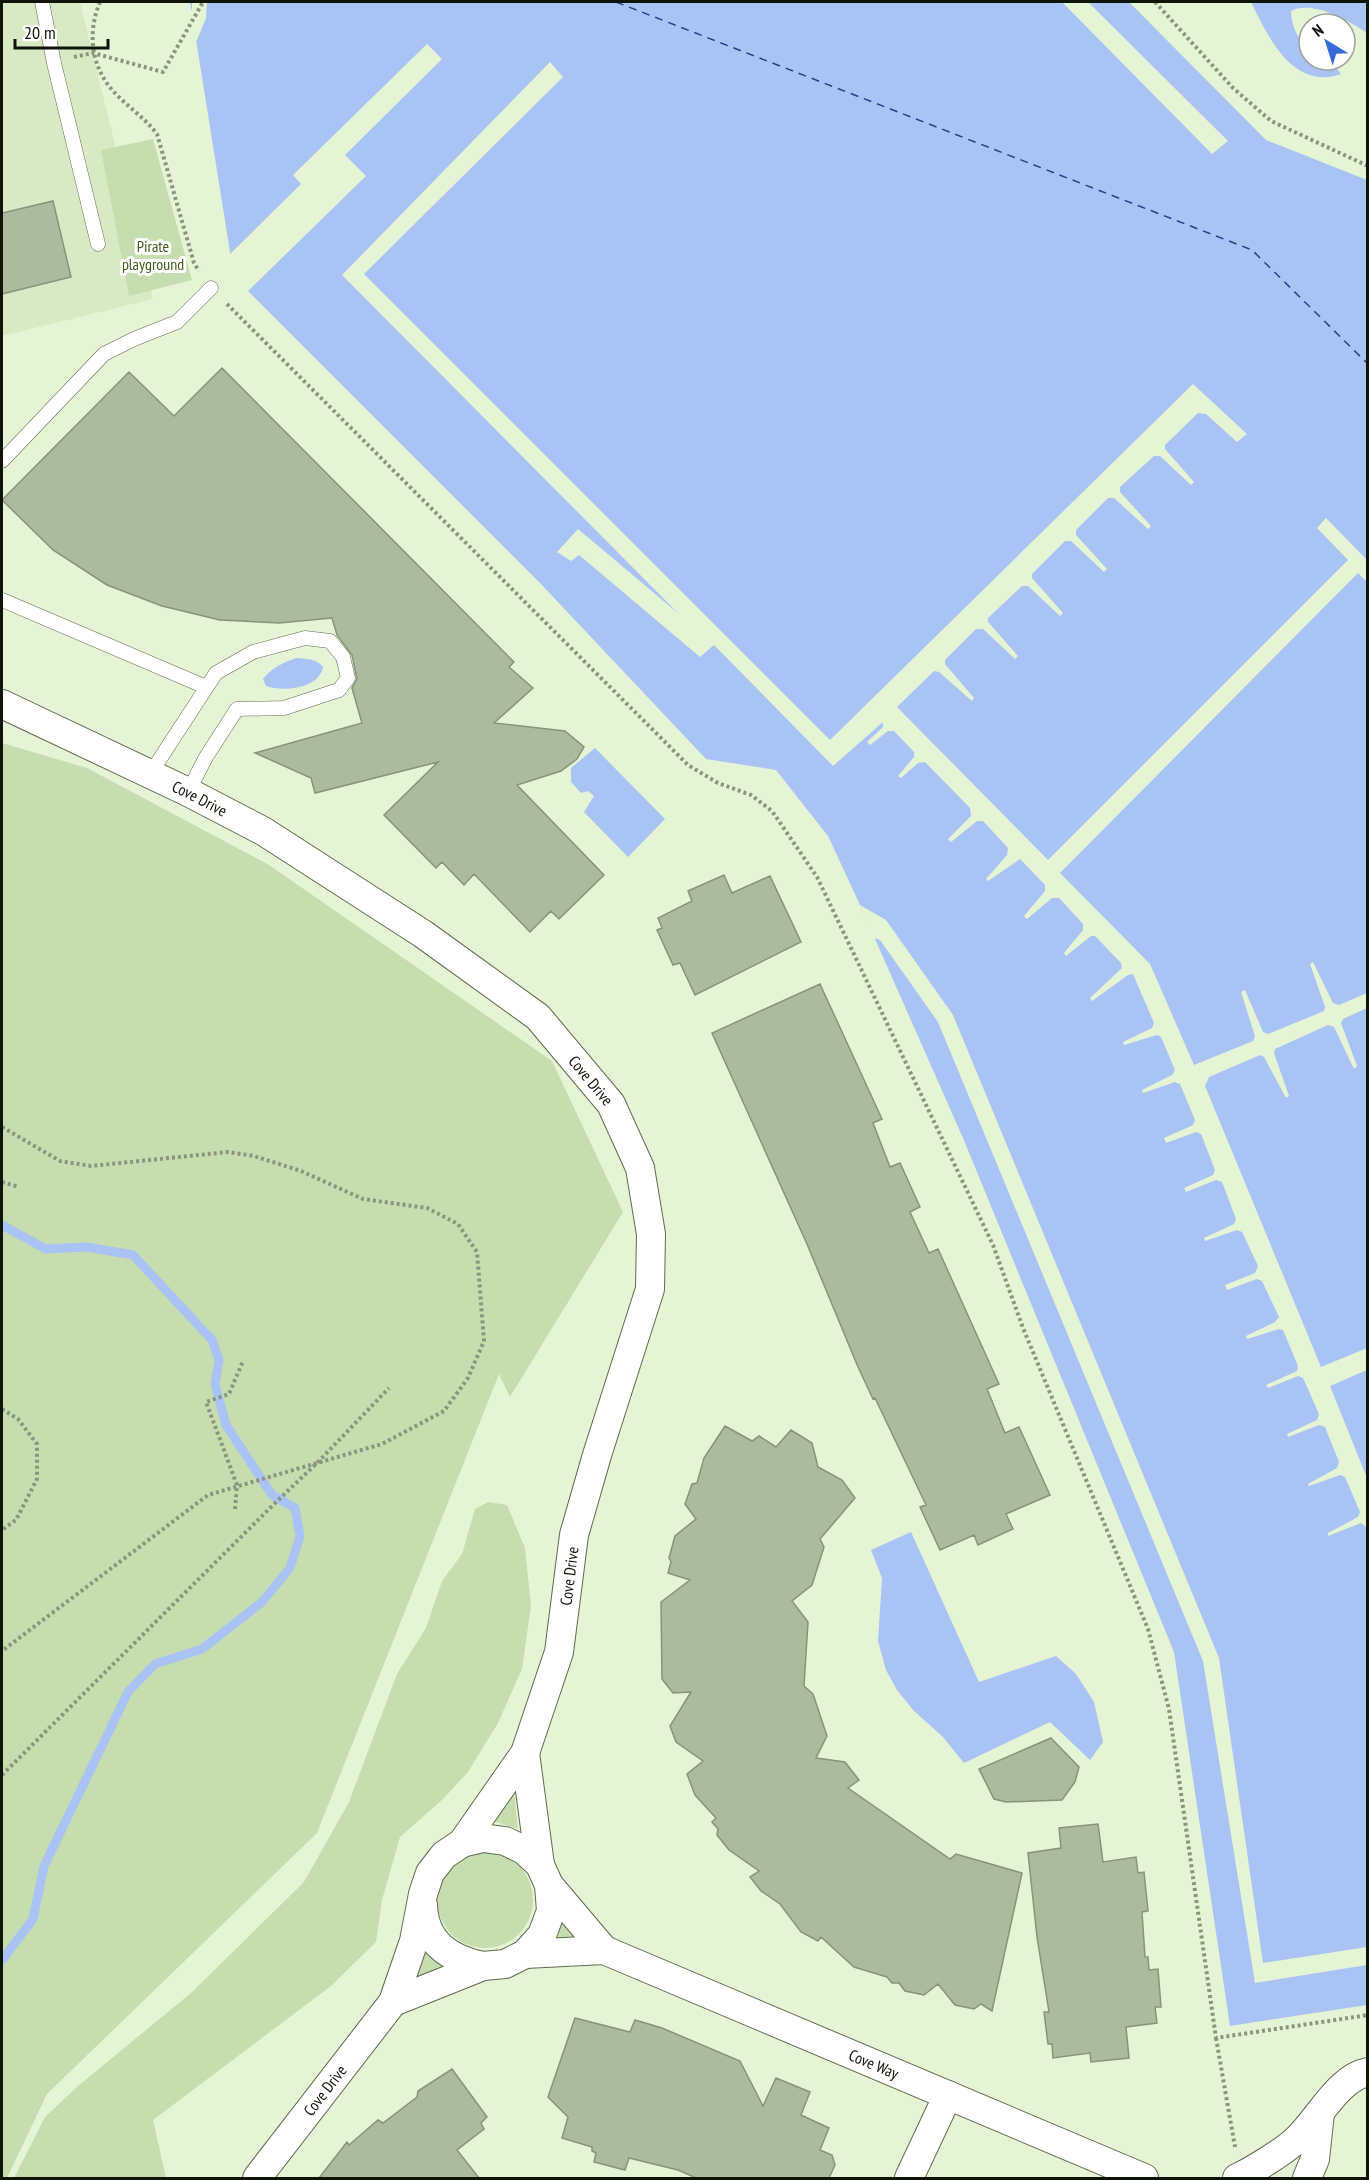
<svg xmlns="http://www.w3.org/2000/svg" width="1369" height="2180" font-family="'PT Sans Narrow',sans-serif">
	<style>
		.built { fill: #d7eac4 }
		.green { fill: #c6ddb0 }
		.water { fill: #a9c3f4 }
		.pier { fill: #e5f4d5 }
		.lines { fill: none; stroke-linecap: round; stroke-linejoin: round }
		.stream { stroke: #a9c3f4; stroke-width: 9 }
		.ferry { stroke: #224389; stroke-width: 1.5; stroke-dasharray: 8 6; stroke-linecap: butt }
		.building { fill: #acba9d; stroke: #869478; stroke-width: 1.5 }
		.service-casing { stroke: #5e6b50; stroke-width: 15 }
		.minor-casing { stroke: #5e6b50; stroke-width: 30 }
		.path { stroke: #8a957e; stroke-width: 4; stroke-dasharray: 3 3; stroke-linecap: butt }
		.service { stroke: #fff; stroke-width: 14 }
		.minor { stroke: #fff; stroke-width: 28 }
		.labels { text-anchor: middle; stroke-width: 6; stroke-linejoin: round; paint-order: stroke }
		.park-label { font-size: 16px; fill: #3f5b17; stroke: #fff }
		.street-label { font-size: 16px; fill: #0f1409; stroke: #fff }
	</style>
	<rect width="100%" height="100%" fill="#e5f4d5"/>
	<path class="built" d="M 2,2 L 80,2 L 153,299 L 2,336 Z"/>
	<path class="green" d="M 153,139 L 192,280 L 129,296 L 101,150 Z
		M 2,743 L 87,768 L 269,865 L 552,1061 L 623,1212 L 510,1397 L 499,1374 L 317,1833 L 47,2094 L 7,2178 L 2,2178 Z
		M 488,1502 L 507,1505 L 525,1548 L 531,1606 L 522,1669 L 498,1723 L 468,1772 L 443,1799 L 400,1837 L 382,1900 L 376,1942 L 331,1986 L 153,2120 L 166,2178 L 14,2178 L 45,2117 L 78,2086 L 191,1993 L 304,1882 L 349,1802 L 397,1674 L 426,1628 L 442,1581 L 462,1554 L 475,1509 Z
		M 514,1792 L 518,1829 L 493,1821 Z
		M437 1900a48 48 0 1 1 96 0a48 48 0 1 1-96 0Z
		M 564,1917 L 589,1945 L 546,1946 Z
		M 422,1948 L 445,1969 L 405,1985 Z"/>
	<path class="water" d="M 190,2 L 1129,2 L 1266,140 L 1367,180 L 1367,2005 L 1230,2026 L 1174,1652 L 963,1138 L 860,905 L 828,836 L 776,770 L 706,759 L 540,583 L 234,277 Z
		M 1251,2 L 1367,2 L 1367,33 C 1348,20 1312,0 1291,11 C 1291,26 1298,39 1309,50 L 1309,60 L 1332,60 L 1333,64 L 1341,74 C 1293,91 1268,37 1251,2 Z
		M 296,658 C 306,659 316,658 323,667 C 319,689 284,692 266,686 L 263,679 C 272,668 282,663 296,658 Z
		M 595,748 L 665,819 L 628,857 L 584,812 L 594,796 L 588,791 L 581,793 L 571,782 L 571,768 Z
		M 911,1532 L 979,1682 L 1056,1656 L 1076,1674 L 1094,1702 L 1103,1742 L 1090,1760 L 1050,1722 L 964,1763 L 942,1736 L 914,1711 L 897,1690 L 886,1670 L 878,1641 L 882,1578 L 871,1550 Z"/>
	<path class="pier" d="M 192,2 L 207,2 L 206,18 L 194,47 L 189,15 L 192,9 Z
		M 1062,2 L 1088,2 L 1228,141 L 1212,154 Z
		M 427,44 L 442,59 L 345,155 L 366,176 L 246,293 L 232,278 L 228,256 L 301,184 L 293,175 Z
		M 550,62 L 563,77 L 364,274 L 830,740 L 1193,384 L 1247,434 L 1237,442 L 1206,414 L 1198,413 L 1165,445 L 1165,449 L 1194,482 L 1191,485 L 1160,456 L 1154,456 L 1120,487 L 1120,492 L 1151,526 L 1148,529 L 1114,498 L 1108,498 L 1076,530 L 1076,535 L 1107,569 L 1104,572 L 1071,541 L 1065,541 L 1032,574 L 1032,578 L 1063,613 L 1060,616 L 1028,586 L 1022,586 L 988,618 L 988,622 L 1018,656 L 1015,659 L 983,629 L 976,629 L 945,660 L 945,664 L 974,698 L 972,701 L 939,672 L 934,671 L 897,707 L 1048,860 L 1348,560 L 1317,528 L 1326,518 L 1367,560 L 1367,582 L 1358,573 L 1060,873 L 1150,964 L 1194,1065 L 1253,1041 L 1255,1036 L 1241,992 L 1245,990 L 1263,1032 L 1268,1034 L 1324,1011 L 1325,1007 L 1310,964 L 1313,962 L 1333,1003 L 1339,1005 L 1367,993 L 1367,1008 L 1343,1019 L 1341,1023 L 1357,1066 L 1354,1069 L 1334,1027 L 1328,1025 L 1275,1049 L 1274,1053 L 1289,1096 L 1286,1098 L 1264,1057 L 1260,1055 L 1209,1077 L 1205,1086 L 1321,1367 L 1367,1348 L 1367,1370 L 1330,1386 L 1367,1478 L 1367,1530 L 1365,1526 L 1361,1523 L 1328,1536 L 1328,1533 L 1358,1517 L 1360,1512 L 1345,1477 L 1340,1475 L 1309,1486 L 1308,1484 L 1337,1468 L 1339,1462 L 1325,1427 L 1319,1425 L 1288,1437 L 1287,1434 L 1317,1420 L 1319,1414 L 1303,1378 L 1298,1376 L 1268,1388 L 1266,1385 L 1297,1371 L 1298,1366 L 1283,1330 L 1279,1329 L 1247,1339 L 1246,1336 L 1275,1322 L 1279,1317 L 1262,1281 L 1257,1279 L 1227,1290 L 1225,1285 L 1255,1273 L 1258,1266 L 1242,1232 L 1237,1230 L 1205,1241 L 1204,1238 L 1234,1224 L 1236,1219 L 1222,1182 L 1216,1180 L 1186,1192 L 1184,1188 L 1213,1175 L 1215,1170 L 1201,1134 L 1196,1132 L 1166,1143 L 1164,1138 L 1193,1125 L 1195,1120 L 1180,1084 L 1175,1082 L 1143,1093 L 1142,1090 L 1172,1075 L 1175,1070 L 1161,1037 L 1157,1035 L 1124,1045 L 1123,1042 L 1152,1028 L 1154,1023 L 1133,974 L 1128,975 L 1092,1001 L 1090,998 L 1122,968 L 1121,963 L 1095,936 L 1091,936 L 1066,956 L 1064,953 L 1083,930 L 1083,924 L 1059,898 L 1052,898 L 1027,919 L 1024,916 L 1045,891 L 1045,885 L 1020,859 L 988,881 L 986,879 L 1007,855 L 1008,848 L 983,821 L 977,821 L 951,842 L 948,839 L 971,816 L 970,808 L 925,762 L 918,763 L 901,778 L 898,776 L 914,757 L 914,752 L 894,731 L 888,731 L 870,745 L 867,742 L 883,727 L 883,722 L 833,766 L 714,645 L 700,657 L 579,555 L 571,561 L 557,552 L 578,529 L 679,614 L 342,275 Z
		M 860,905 L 886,920 L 953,1015 L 1219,1658 L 1263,1963 L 1367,1947 L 1367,1965 L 1255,1983 L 1203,1661 L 938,1022 L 880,940 L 874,938 Z"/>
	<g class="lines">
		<path class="stream" d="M 2,1225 L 46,1249 L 87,1247 L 133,1255 L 212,1340 L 219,1360 L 215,1384 L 226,1425 L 272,1495 L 295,1508 L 300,1536 L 290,1568 L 262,1602 L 202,1649 L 155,1664 L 128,1692 L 44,1866 L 33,1919 L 2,1960"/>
		<path class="ferry" d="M 616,2 L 1252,250 L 1368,364"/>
	</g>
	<path class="building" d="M 53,201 L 71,277 L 2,294 L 2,213 Z
		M 222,368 L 514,662 L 509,667 L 533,688 L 494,723 L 565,731 L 584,747 L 577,759 L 561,771 L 517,785 L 604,875 L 559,919 L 551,911 L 530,932 L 474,874 L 464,885 L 442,862 L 436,868 L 384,815 L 438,762 L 315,793 L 311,778 L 255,753 L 362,723 L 352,688 L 357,679 L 352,655 L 337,635 L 332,618 L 279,623 L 220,620 L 162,606 L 107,585 L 53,550 L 2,500 L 129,372 L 174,416 Z
		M 724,875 L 732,893 L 770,876 L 801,942 L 695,995 L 680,963 L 673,965 L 657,930 L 662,928 L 658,918 L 692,901 L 688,891 Z
		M 820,984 L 882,1119 L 873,1123 L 890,1167 L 900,1163 L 920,1207 L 910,1212 L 929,1253 L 938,1249 L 999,1384 L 987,1389 L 1005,1433 L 1019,1427 L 1050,1495 L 1006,1514 L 1013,1529 L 978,1545 L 974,1535 L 940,1550 L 920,1507 L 926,1505 L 875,1398 L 873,1399 L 858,1367 L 807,1244 L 712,1033 Z
		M 725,1426 L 752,1441 L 759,1436 L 776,1447 L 791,1430 L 812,1443 L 818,1467 L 842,1480 L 855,1498 L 820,1539 L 824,1547 L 812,1585 L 792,1601 L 808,1622 L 804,1686 L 813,1694 L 827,1736 L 816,1758 L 845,1762 L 859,1780 L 848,1788 L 950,1859 L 956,1854 L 1022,1873 L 992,2011 L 981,2004 L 974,2009 L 955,2005 L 938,1984 L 924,1995 L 905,1991 L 899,1983 L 892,1983 L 887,1977 L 854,1967 L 821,1937 L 818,1941 L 801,1932 L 780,1904 L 761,1891 L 750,1877 L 759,1871 L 729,1850 L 717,1835 L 718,1829 L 712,1822 L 716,1818 L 695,1795 L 687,1774 L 703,1761 L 676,1742 L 670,1726 L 691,1692 L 673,1693 L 662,1679 L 661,1602 L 690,1580 L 668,1573 L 671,1562 L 669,1558 L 675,1536 L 696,1519 L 685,1504 L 692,1484 L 697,1483 L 704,1458 Z
		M 1051,1738 L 1079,1767 L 1075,1782 L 1062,1800 L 1006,1802 L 994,1799 L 979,1769 Z
		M 1098,1824 L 1103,1862 L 1136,1857 L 1138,1873 L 1144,1872 L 1148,1911 L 1142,1912 L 1145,1957 L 1148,1957 L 1149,1970 L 1158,1969 L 1161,2007 L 1155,2007 L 1157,2023 L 1126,2027 L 1129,2058 L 1091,2062 L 1090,2053 L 1053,2058 L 1052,2044 L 1048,2044 L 1044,2012 L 1049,2012 L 1037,1937 L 1028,1853 L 1061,1848 L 1059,1828 Z
		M 575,2018 L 630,2032 L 635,2020 L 662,2028 L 740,2061 L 763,2106 L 776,2078 L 810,2092 L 801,2115 L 829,2128 L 820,2150 L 832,2155 L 835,2165 L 829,2178 L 696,2178 L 678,2170 L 629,2158 L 625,2170 L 594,2162 L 596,2153 L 592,2151 L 592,2147 L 562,2138 L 568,2117 L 548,2097 Z
		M 452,2069 L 487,2117 L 481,2123 L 484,2129 L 457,2150 L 479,2178 L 319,2178 L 347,2142 L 349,2145 L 378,2120 L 383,2123 L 417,2097 L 418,2091 Z"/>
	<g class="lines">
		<g class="service-casing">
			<path id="service" d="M 42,2 L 54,63 L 98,244
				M 2,461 L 104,354 L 134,339 L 177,322 L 211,288
				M 2,600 L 206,687
				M 150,774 L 216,673 L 253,652 L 305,638 L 330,641 L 343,657 L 348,678 L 339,690 L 284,708 L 237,709 L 206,757 L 188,792"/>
		</g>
		<g class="minor-casing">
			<g id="minor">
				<path id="s1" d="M 2,704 L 188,792 L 263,831 L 423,934 L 538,1017 L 611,1104 L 640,1168 L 651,1234 L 650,1289 L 597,1455 L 574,1535 L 559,1652 L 525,1753 L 462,1843"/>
				<path d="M 549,1885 L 604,1950"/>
				<path d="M 423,1905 C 424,1942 449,1959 483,1966"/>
				<path id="s2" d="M 525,1954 L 604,1950 L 1144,2178"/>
				<path d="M 393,2002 L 483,1966 L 505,1964 L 525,1954 L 542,1935 L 551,1911 L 549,1885 L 540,1865 L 525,1753"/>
				<path id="s3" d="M 257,2178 L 393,2002 L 414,1941 L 423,1894 L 430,1873 L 444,1855 L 462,1843 L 483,1838 L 505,1841 L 524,1850 L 540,1865"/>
				<path d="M 909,2178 L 948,2095"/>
				<path d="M 1237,2178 C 1252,2171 1283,2152 1295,2141 C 1318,2121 1337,2078 1368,2072"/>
				<path d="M 1307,2178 L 1315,2159 L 1320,2113"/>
			</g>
		</g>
		<path class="path" d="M 100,2 C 87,33 91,67 114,92 C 128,107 145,118 157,134 L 194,263 L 199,271
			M 1155,2 L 1233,88 L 1271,121 L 1368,166
			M 74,57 L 93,53 L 163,72 L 203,2
			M 227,304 L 688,765 L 718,783 L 751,795 L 772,811 L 817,877 L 993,1245 L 1023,1328 L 1148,1629 L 1169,1709 L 1216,2038 L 1368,2015
			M 2,1127 L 60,1161 L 91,1166 L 228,1152 L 254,1156 L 301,1171 L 363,1199 L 427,1208 L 458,1224 L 477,1252 L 484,1341 L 468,1378 L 444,1411 L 382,1444 L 208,1495 L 2,1651
			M 2,1182 L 19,1187
			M 2,1409 L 18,1419 L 37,1444 L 37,1479 L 16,1520 L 2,1530
			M 235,1509 L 237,1485 L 206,1402 L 229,1394 L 243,1361
			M 2,1775 L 273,1505 L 317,1463 L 389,1388
			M 1216,2038 L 1235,2147"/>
		<use href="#service" class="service"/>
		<use href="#minor" class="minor"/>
	</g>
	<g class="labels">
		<g class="park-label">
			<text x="153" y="252">Pirate<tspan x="153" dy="18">playground</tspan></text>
		</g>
		<g class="street-label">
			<text dy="6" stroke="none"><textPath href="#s1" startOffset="219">Cove Drive</textPath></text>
			<text dy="6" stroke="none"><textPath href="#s1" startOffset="705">Cove Drive</textPath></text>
			<text transform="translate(569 1576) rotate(-83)" y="6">Cove Drive</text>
			<text dy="6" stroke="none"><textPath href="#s2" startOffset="372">Cove Way</textPath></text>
			<text dy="6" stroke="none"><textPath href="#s3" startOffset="111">Cove Drive</textPath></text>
		</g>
	</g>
	<rect width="1369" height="2180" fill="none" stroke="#0f1409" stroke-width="6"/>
	<g transform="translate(1327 42) rotate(322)"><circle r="28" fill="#ffffff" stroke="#9fa19d" stroke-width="1.5"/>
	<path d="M0-4.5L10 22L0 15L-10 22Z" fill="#366ad9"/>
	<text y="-9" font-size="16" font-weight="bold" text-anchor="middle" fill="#0f1409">N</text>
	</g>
	<path d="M15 39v9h93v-9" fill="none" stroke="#0f1409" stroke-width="3"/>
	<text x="24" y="39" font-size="18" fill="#0f1409" stroke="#ffffff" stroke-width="4.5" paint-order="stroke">20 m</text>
</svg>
